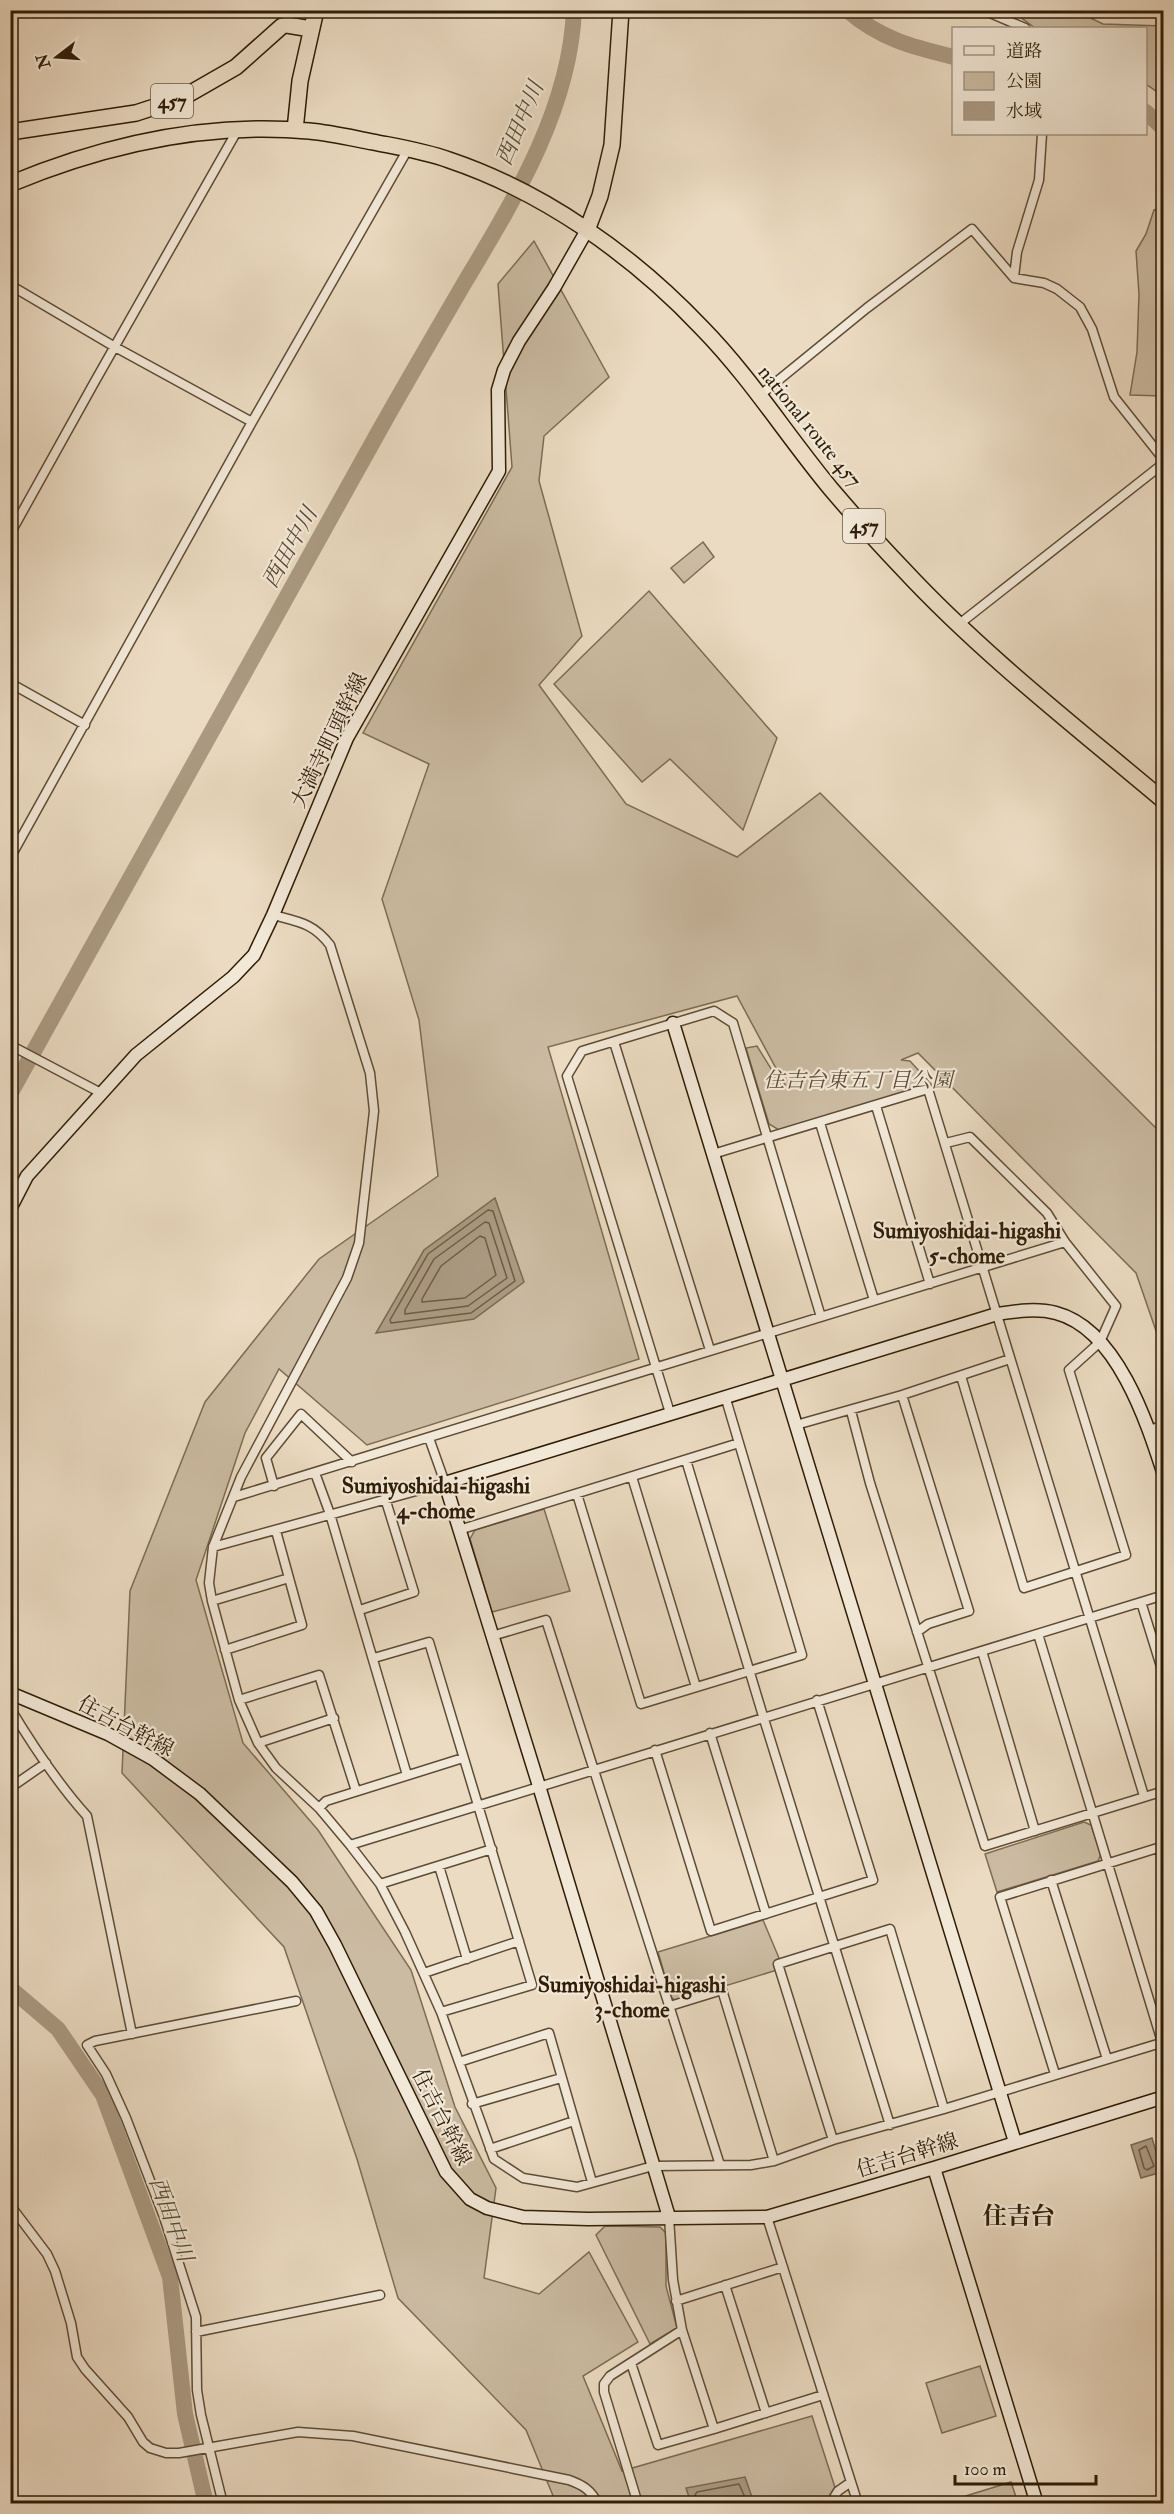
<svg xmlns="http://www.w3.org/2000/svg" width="1174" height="2514" font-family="'IM FELL Double Pica','Noto Serif JP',serif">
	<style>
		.green { fill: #cbbba2; stroke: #7d6c54; stroke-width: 1.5 }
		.water { fill: #ab9a82; stroke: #796851; stroke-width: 1.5 }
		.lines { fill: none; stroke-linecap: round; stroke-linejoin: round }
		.shore { stroke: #6d5c44; stroke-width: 1.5 }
		.river { stroke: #ab9a82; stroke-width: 16 }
		.street-casing { stroke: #5e4c36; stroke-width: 11 }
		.secondary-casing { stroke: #2f1d07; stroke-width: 15 }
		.highway-casing { stroke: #2f1d07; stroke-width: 18 }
		.street { stroke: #f2e8d7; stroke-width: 8 }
		.secondary { stroke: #f2e8d7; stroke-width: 12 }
		.highway { stroke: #ebdbc2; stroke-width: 15 }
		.labels { text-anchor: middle; stroke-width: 4.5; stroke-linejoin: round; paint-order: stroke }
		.shield { fill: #f2e8d7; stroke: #6a5a45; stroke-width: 1.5 }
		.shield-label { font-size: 20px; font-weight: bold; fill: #2f1d07 }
		.street-label { font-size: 21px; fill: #2f1d07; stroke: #f2e8d7 }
		.park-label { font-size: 21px; font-style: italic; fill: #5e4c36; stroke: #f2e8d7 }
		.water-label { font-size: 22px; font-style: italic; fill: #5a4932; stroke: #f2e8d7 }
		.neighbourhood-label { font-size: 22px; font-weight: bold; fill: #2f1d07; stroke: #f2e8d7 }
		.quarter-label { font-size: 24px; font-weight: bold; fill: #2f1d07; stroke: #f2e8d7 }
	</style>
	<rect width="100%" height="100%" fill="#ebdbc2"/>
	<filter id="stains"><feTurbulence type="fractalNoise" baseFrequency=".00333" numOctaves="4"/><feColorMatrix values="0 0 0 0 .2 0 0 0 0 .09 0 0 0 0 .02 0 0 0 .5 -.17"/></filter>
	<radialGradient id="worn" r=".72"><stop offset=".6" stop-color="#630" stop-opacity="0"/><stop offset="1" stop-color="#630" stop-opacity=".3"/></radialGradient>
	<path class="green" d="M 1012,11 L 1076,11 L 1103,24 L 1163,26 L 1163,96 L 1146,84 L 1146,28 L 1035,28 Z
		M 1163,208 L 1163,396 L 1130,395 L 1137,352 L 1139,294 L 1136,251 L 1146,234 L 1154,210 Z
		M 534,241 L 609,377 L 544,436 L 539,481 L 582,636 L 539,685 L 626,804 L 737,857 L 820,793 L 1163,1135 L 1163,1351 L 1136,1273 L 918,1053 L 901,1060 L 910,1061 L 932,1085 L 779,1130 L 769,1124 L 746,1048 L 757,1046 L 781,1085 L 785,1085 L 737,996 L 548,1047 L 639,1359 L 367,1445 L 279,1369 L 245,1433 L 196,1580 L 243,1743 L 318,1830 L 411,1970 L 455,2107 L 496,2188 L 484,2278 L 539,2294 L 589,2252 L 638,2342 L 583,2376 L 622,2471 L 812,2416 L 840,2503 L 556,2503 L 526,2430 L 398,2298 L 357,2159 L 284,1947 L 122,1773 L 130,1591 L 205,1402 L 319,1259 L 438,1176 L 419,1020 L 382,899 L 429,764 L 363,733 L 512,467 L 498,284 Z
		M 703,542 L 714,557 L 684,583 L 671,568 Z
		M 649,591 L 777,738 L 743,830 L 670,759 L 642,782 L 554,684 Z
		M 544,1509 L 570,1591 L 492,1612 L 470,1539 L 475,1530 Z
		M 1084,1822 L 1091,1825 L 1101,1854 L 1098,1861 L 997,1892 L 985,1854 Z
		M 763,1920 L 779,1958 L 775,1962 L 777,1970 L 676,2001 L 671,1997 L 658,1952 Z
		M 605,2226 L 660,2227 L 666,2233 L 666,2286 L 677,2328 L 650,2344 L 596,2235 Z
		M 980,2366 L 996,2416 L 942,2433 L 926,2383 Z
		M 1011,2482 L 1018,2503 L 943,2503 Z"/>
	<path class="water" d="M 495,1198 L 524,1282 L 474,1319 L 376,1333 L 424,1250 Z
		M 1152,2138 L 1162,2172 L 1141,2178 L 1131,2145 Z
		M 745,2477 L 754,2503 L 691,2503 L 686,2488 Z"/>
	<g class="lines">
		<path class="shore" d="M 488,1210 L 493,1211 L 515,1281 L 471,1313 L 391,1323 L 390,1320 L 428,1254 Z
			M 485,1222 L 489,1223 L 507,1278 L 468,1306 L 405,1314 L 405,1310 L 434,1259 Z
			M 480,1236 L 485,1238 L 496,1275 L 465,1298 L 422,1302 L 422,1299 L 441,1266 Z
			M 1146,2146 L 1154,2166 L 1147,2170 L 1144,2168 L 1139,2150 Z
			M 696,2504 L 695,2495 L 697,2492 L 739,2484 L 748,2504"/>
		<path class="river" d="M 847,10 C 880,39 913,47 954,57
			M 1146,112 L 1164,129
			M 10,1094 C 133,873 256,652 379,431 C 406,383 434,335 462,287 C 512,203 570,111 574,10
			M 10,1988 L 58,2029 L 103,2095 L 170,2277 L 185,2414 L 206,2504"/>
		<g class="street-casing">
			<path id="street" d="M 983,10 L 1025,28
				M 1014,277 L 1017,252 L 1039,180 L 1042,134
				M 10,285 L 115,347 L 252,422
				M 759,396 L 867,308 L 972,229 L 1014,278 L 1044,283 L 1057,289 L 1080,307 L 1092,329 L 1114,397 L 1164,460
				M 10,534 L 94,383 L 237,131
				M 958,625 L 1164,463
				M 10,683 L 85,725
				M 10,858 L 252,422 L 408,149
				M 273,915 C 299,922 313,923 330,945 L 370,1073 L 374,1111 L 359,1243 L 347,1278 L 241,1477 L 213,1547 L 209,1583 L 212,1601 L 239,1700 L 258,1743 L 276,1768 L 319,1808 L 350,1845 L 380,1884 L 405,1932 L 441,2012 L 494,2159 L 523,2178 L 577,2187 L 653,2166 L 751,2165 L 774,2161 L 833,2140 L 944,2109 L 1164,2042
				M 614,1042 L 710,1350
				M 10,1045 L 101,1093
				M 876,1106 L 930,1284
				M 820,1123 L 874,1300
				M 946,1143 L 970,1137 L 1047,1213 L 1065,1242 L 1116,1306 L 1100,1342 L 1069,1370 L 1126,1555 L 1024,1588 L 961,1376
				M 713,1154 L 928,1089 L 1144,1796
				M 902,1395 L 969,1611 L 928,1624 L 917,1632
				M 851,1411 L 870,1483 L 985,1846 L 1164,1791
				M 670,1413 L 567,1076 L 582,1051 L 714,1011 L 733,1023 L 821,1317
				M 796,1425 L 902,1395 L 1010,1359
				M 1150,1430 L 1164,1425
				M 686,1460 L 763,1716 L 890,2125
				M 315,1473 L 330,1514 L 407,1775
				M 632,1477 L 696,1687
				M 274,1486 L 266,1458 L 301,1414 L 352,1462
				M 577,1494 L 641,1704 L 802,1655 L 725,1396
				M 234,1497 L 1065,1242
				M 459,1530 L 739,1443
				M 213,1547 L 445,1483 L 429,1438
				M 212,1601 L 289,1578
				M 1141,1602 L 1164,1676
				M 360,1610 L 414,1592 L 385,1498
				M 1038,1634 L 1162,2042
				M 492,1636 L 546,1620 L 720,2165
				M 225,1650 L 302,1625 L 276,1531
				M 982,1651 L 1035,1831
				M 374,1658 L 429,1642 L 532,1985 L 441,2012
				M 239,1700 L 319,1675 L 356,1791
				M 10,1708 C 33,1746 57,1783 87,1816 L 132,2034
				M 710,1733 L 766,1914
				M 258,1743 L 334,1718
				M 655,1750 L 711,1931 L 873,1880 L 817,1700
				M 10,1788 L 46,1763
				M 319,1808 L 326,1801 L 463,1758
				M 350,1845 L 1164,1595
				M 1160,1847 L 1164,1859
				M 439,1866 L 467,1959
				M 1051,1880 L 1107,2059
				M 380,1884 L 492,1849
				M 424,1973 L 519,1941
				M 670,2006 L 722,1990 L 774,2161
				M 459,2062 L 549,2033 L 592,2182
				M 1055,2074 L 1000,1897 L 1164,1846
				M 472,2104 L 561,2078
				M 833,2140 L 778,1964 L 890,1929 L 944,2109
				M 490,2149 L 574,2121
				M 10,2205 L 47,2254 L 55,2271 L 71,2323 L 77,2357 L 85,2369 L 128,2417 L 143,2442 L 150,2448 L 166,2453 L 179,2453 L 298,2432 L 353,2436 L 569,2480 C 583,2485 591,2490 598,2504
				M 669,2217 L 673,2280 L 682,2330 L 714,2429 L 823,2395
				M 767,2217 L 858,2504
				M 725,2285 L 766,2413
				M 676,2301 L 783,2267
				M 196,2332 L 380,2295
				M 631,2363 L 658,2445 L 714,2429
				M 223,2504 L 201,2415 L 197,2390 L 196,2317 L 164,2217 L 126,2118 L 106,2074 L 87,2045 L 95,2041 L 296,2001
				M 638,2504 L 604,2392 L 604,2384 L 610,2376 L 682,2330
				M 830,2504 L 838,2491 L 851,2482"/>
		</g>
		<g class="secondary-casing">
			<path id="secondary" d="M 673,1023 L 1015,2142
				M 10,1209 L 27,1176 L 136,1055 L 233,977 L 254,955 L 273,915 L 347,738 L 499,471 L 498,390 L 504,370 L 519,341 L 554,288 L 587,230
				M 10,1693 L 108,1734 L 153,1759 L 200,1794 L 292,1882 L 316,1911 L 335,1945 L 446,2172 L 470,2199 L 487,2208 L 523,2217 L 588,2219 L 767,2217 L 934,2168 L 1164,2097
				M 934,2168 L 1037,2504
				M 669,2217 L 539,1786 L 445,1483 L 997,1314 C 1017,1311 1037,1308 1056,1313 C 1117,1329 1147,1422 1164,1475"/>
		</g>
		<g class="highway-casing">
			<path id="highway" d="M 295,130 L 300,81 L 316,10
				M 10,132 L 136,113 L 182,98 L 236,67 L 282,26 L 287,25 L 311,29
				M 10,184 C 104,145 207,122 309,131 C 331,133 352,138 373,142 C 398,147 424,151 449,160 C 544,192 633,255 702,328 C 750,377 787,436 831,489 C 854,516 878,543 903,569 C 982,654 1075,726 1164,801
				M 587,230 L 600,196 L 612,145 L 621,10"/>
		</g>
		<use href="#street" class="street"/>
		<use href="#secondary" class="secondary"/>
		<use href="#highway" class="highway"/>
	</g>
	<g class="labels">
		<g class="shield">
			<rect x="151" y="84" width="42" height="34" rx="4.5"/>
			<rect x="843" y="509" width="42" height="34" rx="4.5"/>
		</g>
		<g class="shield-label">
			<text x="172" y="108">457</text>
			<text x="864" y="533">457</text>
		</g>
		<g class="street-label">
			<text transform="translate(810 426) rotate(51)" y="7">national route 457</text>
			<text transform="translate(329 740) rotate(-64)" y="7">大満寺町頭幹線</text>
			<text transform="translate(126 1726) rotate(28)" y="7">住吉台幹線</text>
			<text transform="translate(442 2117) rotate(63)" y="7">住吉台幹線</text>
			<text transform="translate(907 2155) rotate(-17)" y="7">住吉台幹線</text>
		</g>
		<g class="park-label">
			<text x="858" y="1087">住吉台東五丁目公園</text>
		</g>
		<g class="water-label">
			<text transform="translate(519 123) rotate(-67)" y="8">西田中川</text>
			<text transform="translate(289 547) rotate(-61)" y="8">西田中川</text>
			<text transform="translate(172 2219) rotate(70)" y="8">西田中川</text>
		</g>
		<g class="neighbourhood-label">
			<text x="967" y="1238">Sumiyoshidai-higashi<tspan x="967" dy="25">5-chome</tspan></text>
			<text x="436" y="1493">Sumiyoshidai-higashi<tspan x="436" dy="25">4-chome</tspan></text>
			<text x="632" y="1992">Sumiyoshidai-higashi<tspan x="632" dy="25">3-chome</tspan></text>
		</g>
		<g class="quarter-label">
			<text x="1019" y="2224">住吉台</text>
		</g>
	</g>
	<rect width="1174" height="2514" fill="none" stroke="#ebdbc2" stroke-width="36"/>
	<rect x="12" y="12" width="1150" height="2490" fill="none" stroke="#2f1d07" stroke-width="3"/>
	<rect x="18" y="18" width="1138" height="2478" fill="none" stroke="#2f1d07" stroke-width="1.5"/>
	<rect x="952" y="27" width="195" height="108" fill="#f2e8d7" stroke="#a49784" stroke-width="1.5"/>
	<rect x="964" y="46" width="30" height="9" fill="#f2e8d7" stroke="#a49784" stroke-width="1.5"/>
	<text x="1006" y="57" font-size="18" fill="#2f1d07">道路</text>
	<rect x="964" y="72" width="30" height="18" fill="#cbbba2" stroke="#a49784" stroke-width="1.5"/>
	<text x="1006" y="87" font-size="18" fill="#2f1d07">公園</text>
	<rect x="964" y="102" width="30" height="18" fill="#ab9a82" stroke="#a49784" stroke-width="1.5"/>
	<text x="1006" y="117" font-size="18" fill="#2f1d07">水域</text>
	<g transform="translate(57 57) rotate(253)" stroke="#f2e8d7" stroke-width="4.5" paint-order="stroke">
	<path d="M0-4.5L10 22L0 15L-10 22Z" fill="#2f1d07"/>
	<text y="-9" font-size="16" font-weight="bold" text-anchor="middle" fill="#2f1d07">N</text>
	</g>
	<path d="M955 2475v9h141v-9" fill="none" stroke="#2f1d07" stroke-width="3"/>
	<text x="964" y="2475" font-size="18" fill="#2f1d07" stroke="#f2e8d7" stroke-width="4.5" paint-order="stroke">100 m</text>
	<rect width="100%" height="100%" filter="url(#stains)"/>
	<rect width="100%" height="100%" fill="url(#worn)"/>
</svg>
